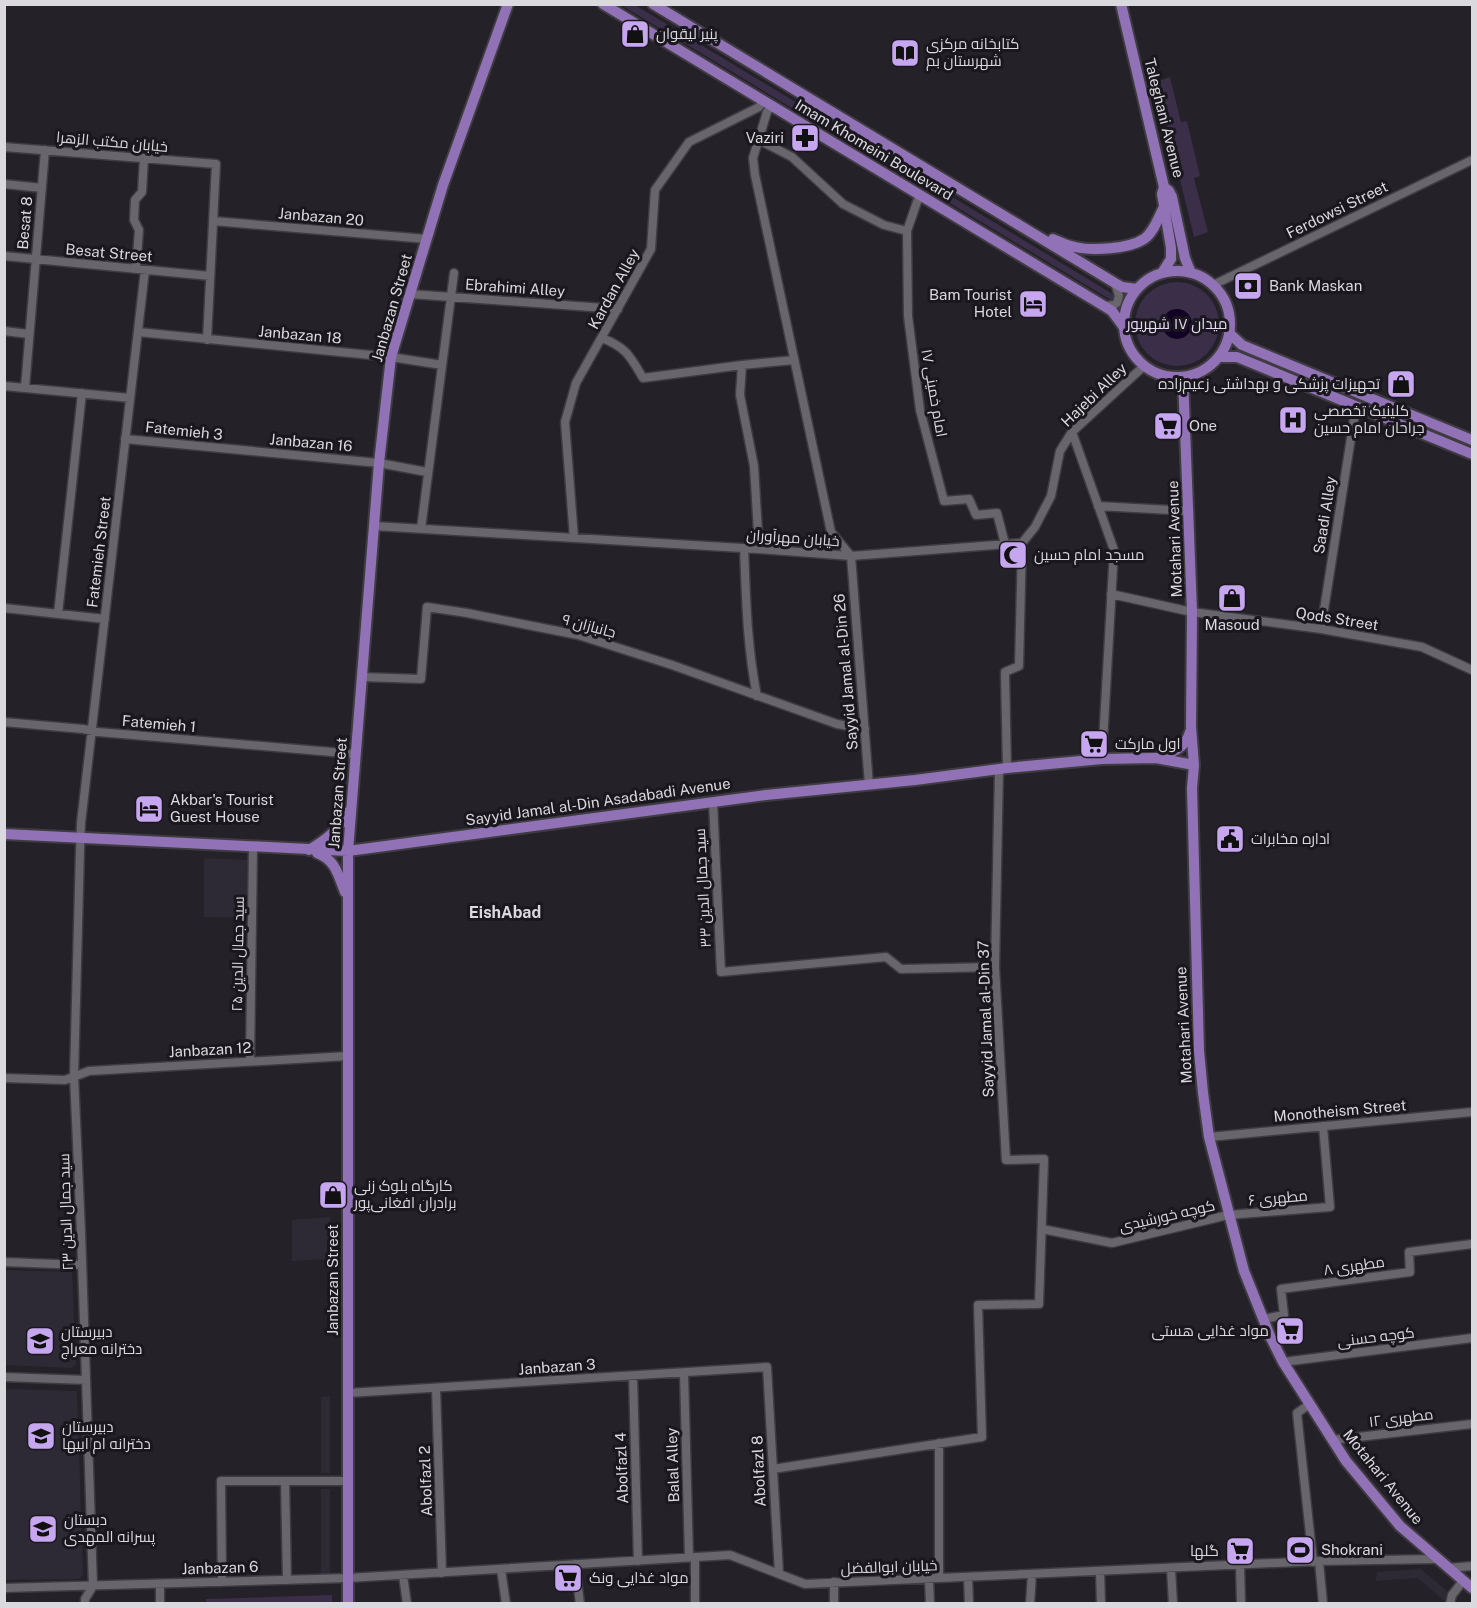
<svg xmlns="http://www.w3.org/2000/svg" width="1477" height="1608" font-family="'Public Sans',Cairo,sans-serif">
	<style>
		.built { fill: #2e2a35 }
		.green { fill: #3a2e49 }
		.water { fill: #130025 }
		.lines { fill: none; stroke-linecap: round; stroke-linejoin: round }
		.minor-casing { stroke: #3e3c41; stroke-width: 11 }
		.major-casing { stroke: #3e3c41; stroke-width: 14 }
		.minor { stroke: #68656d; stroke-width: 8 }
		.major { stroke: #9272b6; stroke-width: 10 }
		.labels { text-anchor: middle; stroke-width: 6; stroke-linejoin: round; paint-order: stroke }
		.poi-label { font-size: 15px; fill: #dad9dd; stroke: #1a181e; text-anchor: start }
		.street-label { font-size: 15px; fill: #dad9dd; stroke: #1a181e }
		.park-label { font-size: 15px; fill: #e8dbf9; stroke: #1a181e }
		.neighbourhood-label { font-size: 16px; font-weight: bold; fill: #dad9dd; stroke: #1a181e }
	</style>
	<rect width="100%" height="100%" fill="#242128"/>
	<path class="built" d="M 204,858 L 248,860 L 247,918 L 204,917 Z
		M 330,1217 L 330,1259 L 292,1261 L 292,1220 Z
		M 5,1270 L 72,1272 L 76,1364 L 72,1368 L 5,1365 Z
		M 5,1389 L 77,1391 L 83,1575 L 79,1579 L 5,1580 Z
		M 330,1396 L 330,1473 L 321,1473 L 321,1397 Z
		M 321,1489 L 330,1489 L 330,1574 L 321,1574 Z
		M 1421,1569 L 1447,1591 L 1445,1601 L 1418,1578 L 1376,1581 L 1377,1572 Z"/>
	<path class="green" d="M 621,5 L 635,5 L 1116,296 L 1114,300 L 1111,300 Z
		M 1170,77 L 1181,122 L 1187,121 L 1200,176 L 1194,178 L 1208,232 L 1194,237 L 1156,82 Z
		M1135 324a42 42 0 1 1 84 0a42 42 0 1 1-84 0Z
		M 332,1595 L 332,1603 L 206,1603 L 206,1599 Z"/>
	<path class="water" d="M1162 324a15 15 0 1 1 30 0a15 15 0 1 1-30 0Z"/>
	<g class="lines">
		<g class="minor-casing">
			<path id="minor" d="M 771,106 L 767,112 L 753,158 L 755,175 L 831,532 L 851,556
				M 759,140 L 792,157 L 843,204 L 884,225 L 907,231
				M 4,147 L 216,164 L 207,340
				M 4,184 L 42,188
				M 921,195 L 917,202 L 907,231 L 908,316 L 920,410 L 944,501 L 969,499 L 976,515 L 997,513 L 1005,544
				M 213,221 L 427,239
				M 4,256 L 210,276
				M 136,269 L 139,230 L 134,220 L 135,200 L 142,192 L 144,158
				M 1213,285 L 1472,160
				M 410,294 L 618,309
				M 1104,306 L 1114,305 L 1117,303 L 1119,296 L 1115,283
				M 4,331 L 29,334
				M 138,332 L 391,357 L 442,365
				M 602,338 C 627,348 630,356 643,378 L 742,365 L 794,360
				M 742,365 L 740,395 L 754,466 L 759,549
				M 4,386 L 130,398
				M 25,388 L 45,150
				M 1072,432 L 1114,550 L 1102,759
				M 125,439 L 379,463 L 427,472
				M 1098,506 L 1189,511
				M 374,526 L 759,549 L 851,556 L 1022,543
				M 421,529 L 454,273
				M 574,538 L 565,422 L 576,383 L 651,249 L 655,190 L 689,142 L 759,107 L 763,101
				M 1022,543 L 1035,527 L 1051,496 L 1060,451 L 1072,432 L 1144,366
				M 744,548 C 746,598 747,647 757,696
				M 851,556 L 869,785
				M 1111,594 L 1192,612 L 1321,629 L 1422,647 L 1472,670
				M 4,608 L 105,619
				M 58,614 L 82,393
				M 1321,629 L 1356,406
				M 362,677 L 421,679 L 427,607 L 467,613 L 578,635 L 672,665 L 837,724 L 865,729
				M 4,722 L 83,729 L 98,732 L 355,754
				M 1007,768 L 1005,672 L 1019,666 L 1022,543
				M 713,802 L 721,972 L 886,957 L 901,969 L 995,967
				M 250,1061 L 253,847
				M 4,1078 L 65,1080 L 89,1071 L 348,1056
				M 1209,1137 L 1472,1112
				M 1042,1229 L 1112,1243 L 1228,1215 L 1330,1207 L 1323,1126
				M 4,1262 L 82,1265
				M 1263,1319 L 1284,1315 L 1281,1289 L 1410,1272 L 1409,1252 L 1472,1244
				M 1283,1362 L 1472,1338
				M 684,1373 L 689,1557
				M 633,1376 L 638,1561
				M 4,1377 L 86,1380
				M 436,1388 L 442,1573
				M 348,1393 L 767,1367 L 779,1573
				M 1310,1404 L 1297,1413 L 1313,1562
				M 1332,1440 L 1472,1424
				M 773,1469 L 982,1437 L 978,1305 L 1039,1304 L 1044,1159 L 1006,1160 L 995,967 L 999,769
				M 285,1481 L 287,1580
				M 1319,1561 L 1323,1604
				M 575,1564 L 580,1604
				M 1240,1565 L 1241,1604
				M 1171,1568 L 1173,1604
				M 1448,1568 L 1472,1566
				M 501,1569 L 506,1604
				M 1100,1571 L 1101,1604
				M 403,1575 L 407,1604
				M 968,1577 L 969,1604
				M 929,1578 L 930,1604
				M 939,1578 L 939,1443
				M 222,1582 L 221,1481 L 348,1481
				M 93,1586 L 81,1232 L 74,1076 L 80,850 L 81,823 L 145,270
				M 4,1588 L 348,1578 L 730,1555 L 805,1584 L 1319,1561 L 1437,1559
				M 85,1604 L 85,1599 L 93,1586
				M 160,1604 L 160,1584
				M 695,1604 L 695,1557
				M 834,1604 L 834,1582
				M 1030,1604 L 1032,1574
				M 1450,1604 L 1452,1595 L 1463,1581"/>
		</g>
		<g class="major-casing">
			<path id="major" d="M 603,4 L 1104,306 L 1112,311 L 1123,326
				M 653,4 L 1115,283 L 1122,287 L 1137,289
				M 1121,4 L 1164,187 L 1169,191 L 1172,197 L 1185,258 L 1191,273
				M 1053,239 C 1060,242 1067,246 1075,247 C 1092,251 1129,249 1144,239 C 1154,232 1158,218 1164,207
				M1124 324a53 53 0 1 1 106 0a53 53 0 1 1-106 0Z
				M 1162,273 L 1171,259 L 1171,248 L 1162,194 L 1164,187
				M 1229,333 L 1242,345 L 1472,440
				M 1219,357 L 1237,357 L 1472,454
				M 1183,377 L 1192,612 L 1191,727 L 1194,765 L 1192,788 L 1199,1051 L 1203,1093 L 1209,1137 L 1244,1271 L 1270,1336 L 1283,1362 L 1346,1461 L 1400,1526 L 1472,1588
				M 1157,758 C 1171,753 1186,748 1190,732
				M 4,834 L 348,851 L 766,795 L 915,780 L 1007,768 L 1102,759 L 1156,758 L 1194,765
				M 309,850 C 326,840 339,830 348,812
				M 317,853 C 336,860 338,875 345,892
				M 348,1604 L 348,851 L 379,463 L 391,357 L 443,185 L 508,4"/>
		</g>
		<use href="#minor" class="minor"/>
		<use href="#major" class="major"/>
	</g>
	<defs>
		<g id="shop-square" transform="scale(1.5)"><rect x="-9" y="-9" width="18" height="18" rx="4" fill="#c7a6f0" stroke="#1a181e"/><path d="M-5-2.5h2.3a2.7 3.5 0 0 1 5.4 0H5L5.5 6h-11ZM-1.5-2.5h3a1.5 2.3 0 0 0-3 0Z" fill="#111"/></g>
		<g id="library-square" transform="scale(1.5)"><rect x="-9" y="-9" width="18" height="18" rx="4" fill="#c7a6f0" stroke="#1a181e"/><path d="M-6-4Q-3-5.5-.7-3.5V5Q-3 3-6 4ZM6-4Q3-5.5 .7-3.5V5Q3 3 6 4Z" fill="#111"/></g>
		<g id="pharmacy-square" transform="scale(1.5)"><rect x="-9" y="-9" width="18" height="18" rx="4" fill="#c7a6f0" stroke="#1a181e"/><path d="M-2-6h4v4h4v4h-4v4h-4v-4h-4v-4h4Z" fill="#111"/></g>
		<g id="bank-square" transform="scale(1.5)"><rect x="-9" y="-9" width="18" height="18" rx="4" fill="#c7a6f0" stroke="#1a181e"/><path d="M-6-4H6V4H-6ZM0-2.3a2.3 2.3 0 1 0 0 4.6a2.3 2.3 0 1 0 0-4.6Z" fill="#111"/></g>
		<g id="hotel-square" transform="scale(1.5)"><rect x="-9" y="-9" width="18" height="18" rx="4" fill="#c7a6f0" stroke="#1a181e"/><path d="M-6-4.5h1.5V1H6V5H4.5V3h-9V5H-6ZM-4 0a1.8 1.8 0 1 1 3.6 0ZM.5 0V-2.5h3Q6-2.5 6 0Z" fill="#111"/></g>
		<g id="hospital-square" transform="scale(1.5)"><rect x="-9" y="-9" width="18" height="18" rx="4" fill="#c7a6f0" stroke="#1a181e"/><path d="M-5-5h3v3.5h4V-5h3V5h-3V1.5h-4V5h-3Z" fill="#111"/></g>
		<g id="supermarket-square" transform="scale(1.5)"><rect x="-9" y="-9" width="18" height="18" rx="4" fill="#c7a6f0" stroke="#1a181e"/><path d="M-6-5.5h2.5l.6 2H6L4.5 2H-2.5L-4.4-4H-6ZM-1.5 3.2a1.3 1.3 0 1 0 .1 0ZM3 3.2a1.3 1.3 0 1 0 .1 0Z" fill="#111"/></g>
		<g id="mosque-square" transform="scale(1.5)"><rect x="-9" y="-9" width="18" height="18" rx="4" fill="#c7a6f0" stroke="#1a181e"/><path d="M3.5-4.9A6 6 0 1 0 3.5 4.9A5 5 0 1 1 3.5-4.9Z" fill="#111"/></g>
		<g id="civic-square" transform="scale(1.5)"><rect x="-9" y="-9" width="18" height="18" rx="4" fill="#c7a6f0" stroke="#1a181e"/><path d="M-.6-6.5H3V-4.5H.6V-3L4-1V1h2V6H-6V1h2V-1L-.6-3ZM-1.2 2.5V6h2.4V2.5Z" fill="#111"/></g>
		<g id="school-square" transform="scale(1.5)"><rect x="-9" y="-9" width="18" height="18" rx="4" fill="#c7a6f0" stroke="#1a181e"/><path d="M0-5L7-2L0 1L-7-2ZM-4 1L0 2.5L4 1V4Q0 6-4 4Z" fill="#111"/></g>
		<g id="stadium-square" transform="scale(1.5)"><rect x="-9" y="-9" width="18" height="18" rx="4" fill="#c7a6f0" stroke="#1a181e"/><path d="M0-5a6.5 5 0 1 0 0 10a6.5 5 0 1 0 0-10ZM-3.5-1.8h7v3.6h-7Z" fill="#111"/></g>
	</defs>
	<g fill-rule="evenodd">
		<use href="#shop-square" x="635" y="34"/>
		<use href="#library-square" x="905" y="53"/>
		<use href="#pharmacy-square" x="805" y="138"/>
		<use href="#bank-square" x="1248" y="286"/>
		<use href="#hotel-square" x="1033" y="304"/>
		<use href="#shop-square" x="1401" y="384"/>
		<use href="#hospital-square" x="1293" y="420"/>
		<use href="#supermarket-square" x="1168" y="426"/>
		<use href="#mosque-square" x="1013" y="555"/>
		<use href="#shop-square" x="1232" y="598"/>
		<use href="#supermarket-square" x="1094" y="744"/>
		<use href="#hotel-square" x="149" y="809"/>
		<use href="#civic-square" x="1230" y="839"/>
		<use href="#shop-square" x="333" y="1195"/>
		<use href="#supermarket-square" x="1290" y="1331"/>
		<use href="#school-square" x="40" y="1341"/>
		<use href="#school-square" x="41" y="1436"/>
		<use href="#school-square" x="43" y="1529"/>
		<use href="#stadium-square" x="1300" y="1550"/>
		<use href="#supermarket-square" x="1240" y="1551"/>
		<use href="#supermarket-square" x="568" y="1578"/>
	</g>
	<g class="labels">
		<g class="poi-label">
			<text x="656" y="39">پنیر لیقوان</text>
			<text x="926" y="49">کتابخانه مرکزی<tspan x="926" dy="17">شهرستان بم</tspan></text>
			<text x="784" y="143" text-anchor="end">Vaziri</text>
			<text x="1269" y="291">Bank Maskan</text>
			<text x="1012" y="300" text-anchor="end">Bam Tourist<tspan x="1012" dy="17">Hotel</tspan></text>
			<text x="1380" y="389" text-anchor="end">تجهیزات پزشکی و بهداشتی زعیم‌زاده</text>
			<text x="1314" y="416">کلینیک تخصصی<tspan x="1314" dy="17">جراحان امام حسین</tspan></text>
			<text x="1189" y="431">One</text>
			<text x="1034" y="560">مسجد امام حسین</text>
			<text x="1232" y="630" text-anchor="middle">Masoud</text>
			<text x="1115" y="749">اول مارکت</text>
			<text x="170" y="805">Akbar's Tourist<tspan x="170" dy="17">Guest House</tspan></text>
			<text x="1251" y="844">اداره مخابرات</text>
			<text x="354" y="1191">کارگاه بلوک زنی<tspan x="354" dy="17">برادران افغانی‌پور</tspan></text>
			<text x="1269" y="1336" text-anchor="end">مواد غذایی هستی</text>
			<text x="61" y="1337">دبیرستان<tspan x="61" dy="17">دخترانه معراج</tspan></text>
			<text x="62" y="1432">دبیرستان<tspan x="62" dy="17">دخترانه ام ابیها</tspan></text>
			<text x="64" y="1525">دبستان<tspan x="64" dy="17">پسرانه المهدی</tspan></text>
			<text x="1321" y="1555">Shokrani</text>
			<text x="1219" y="1556" text-anchor="end">گلها</text>
			<text x="589" y="1583">مواد غذایی ونک</text>
		</g>
		<g class="street-label">
			<text transform="translate(1164 118) rotate(76)" y="5">Taleghani Avenue</text>
			<text transform="translate(112 142) rotate(5)" y="5">خیابان مکتب الزهرا</text>
			<text transform="translate(874 150) rotate(31)" y="5">Imam Khomeini Boulevard</text>
			<text transform="translate(1337 210) rotate(-26)" y="5">Ferdowsi Street</text>
			<text transform="translate(321 217) rotate(5)" y="5">Janbazan 20</text>
			<text transform="translate(25 223) rotate(-85)" y="5">Besat 8</text>
			<text transform="translate(109 253) rotate(5)" y="5">Besat Street</text>
			<text transform="translate(515 288) rotate(4)" y="5">Ebrahimi Alley</text>
			<text transform="translate(614 289) rotate(-61)" y="5">Kardan Alley</text>
			<text transform="translate(392 308) rotate(-74)" y="5">Janbazan Street</text>
			<text transform="translate(300 335) rotate(5)" y="5">Janbazan 18</text>
			<text transform="translate(934 393) rotate(80)" y="5">امام خمینی ۱۷</text>
			<text transform="translate(1094 395) rotate(-44)" y="5">Hajebi Alley</text>
			<text transform="translate(184 431) rotate(6)" y="5">Fatemieh 3</text>
			<text transform="translate(311 443) rotate(5)" y="5">Janbazan 16</text>
			<text transform="translate(1325 515) rotate(-81)" y="5">Saadi Alley</text>
			<text transform="translate(793 538) rotate(4)" y="5">خیابان مهرآوران</text>
			<text transform="translate(1175 539) rotate(-92)" y="5">Motahari Avenue</text>
			<text transform="translate(99 552) rotate(-83)" y="5">Fatemieh Street</text>
			<text transform="translate(1337 619) rotate(9)" y="5">Qods Street</text>
			<text transform="translate(589 626) rotate(15)" y="5">جانبازان ۹</text>
			<text transform="translate(846 672) rotate(-95)" y="5">Sayyid Jamal al-Din 26</text>
			<text transform="translate(159 724) rotate(5)" y="5">Fatemieh 1</text>
			<text transform="translate(338 793) rotate(-86)" y="5">Janbazan Street</text>
			<text transform="translate(598 802) rotate(-8)" y="5">Sayyid Jamal al-Din Asadabadi Avenue</text>
			<text transform="translate(703 888) rotate(-93)" y="5">سید جمال الدین ۳۳</text>
			<text transform="translate(238 954) rotate(-89)" y="5">سید جمال الدین ۲۵</text>
			<text transform="translate(986 1019) rotate(-92)" y="5">Sayyid Jamal al-Din 37</text>
			<text transform="translate(1184 1025) rotate(-93)" y="5">Motahari Avenue</text>
			<text transform="translate(210 1050) rotate(-3)" y="5">Janbazan 12</text>
			<text transform="translate(1340 1111) rotate(-5)" y="5">Monotheism Street</text>
			<text transform="translate(1278 1198) rotate(-5)" y="5">مطهری ۶</text>
			<text transform="translate(66 1212) rotate(-92)" y="5">سید جمال الدین ۲۳</text>
			<text transform="translate(1167 1216) rotate(-13)" y="5">کوچه خورشیدی</text>
			<text transform="translate(1354 1266) rotate(-8)" y="5">مطهری ۸</text>
			<text transform="translate(333 1280) rotate(-90)" y="5">Janbazan Street</text>
			<text transform="translate(1376 1337) rotate(-7)" y="5">کوچه حسنی</text>
			<text transform="translate(557 1367) rotate(-4)" y="5">Janbazan 3</text>
			<text transform="translate(1401 1418) rotate(-7)" y="5">مطهری ۱۲</text>
			<text transform="translate(673 1465) rotate(-92)" y="5">Balal Alley</text>
			<text transform="translate(622 1468) rotate(-92)" y="5">Abolfazl 4</text>
			<text transform="translate(759 1471) rotate(-93)" y="5">Abolfazl 8</text>
			<text transform="translate(1383 1477) rotate(51)" y="5">Motahari Avenue</text>
			<text transform="translate(426 1481) rotate(-92)" y="5">Abolfazl 2</text>
			<text transform="translate(889 1567) rotate(-2)" y="5">خیابان ابوالفضل</text>
			<text transform="translate(220 1568) rotate(-2)" y="5">Janbazan 6</text>
		</g>
		<g class="park-label">
			<text x="1177" y="329">میدان ۱۷ شهریور</text>
		</g>
		<g class="neighbourhood-label">
			<text x="505" y="918">EishAbad</text>
		</g>
	</g>
	<rect width="1477" height="1608" fill="none" stroke="#dad9dd" stroke-width="12"/>
</svg>
